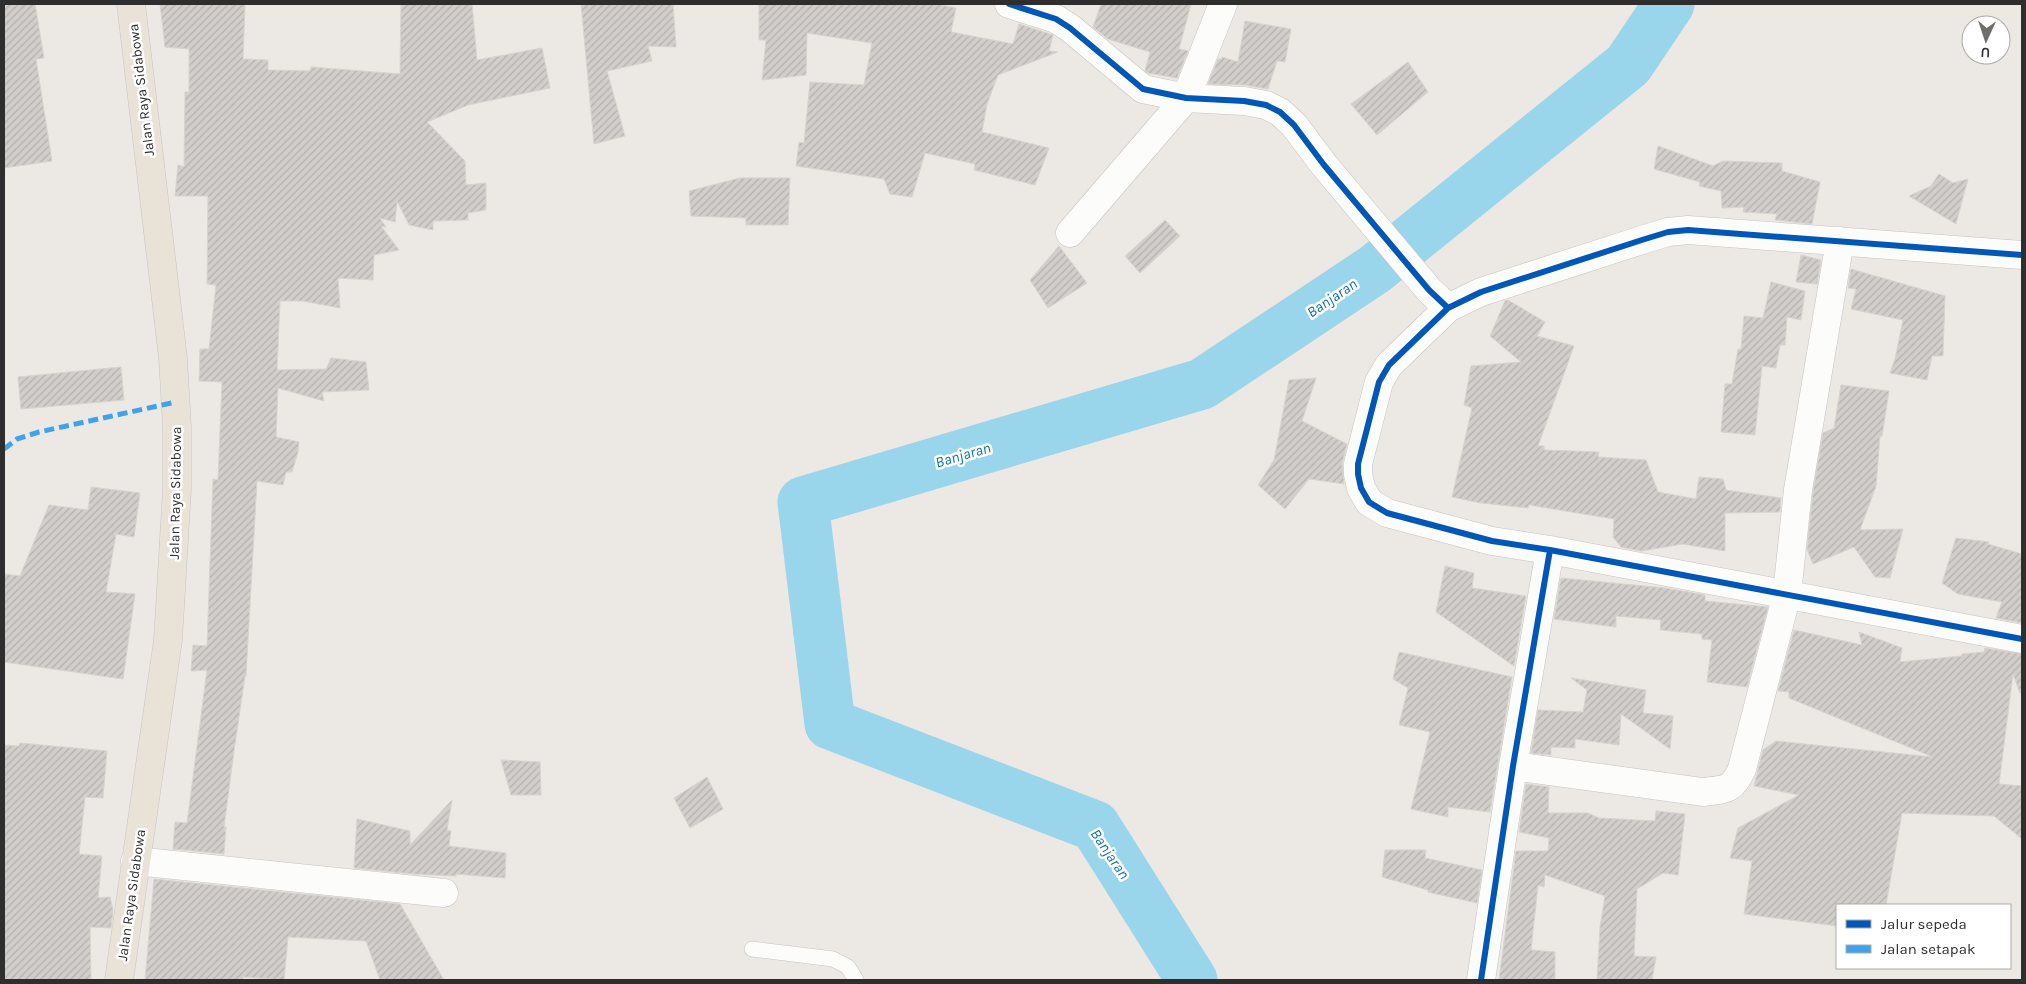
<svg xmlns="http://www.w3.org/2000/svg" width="2026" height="984" font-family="Karla,sans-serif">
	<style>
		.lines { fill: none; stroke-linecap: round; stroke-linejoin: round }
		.river { stroke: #99d6ec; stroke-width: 51 }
		.building { fill: url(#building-hatch); stroke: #d7d4d0 }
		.service-casing { stroke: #c5c4c5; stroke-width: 16 }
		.minor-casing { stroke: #c5c4c5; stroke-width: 29 }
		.trunk-casing { stroke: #c6c5c4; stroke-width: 29 }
		.service { stroke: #fcfcfb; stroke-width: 15 }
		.minor { stroke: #fcfcfb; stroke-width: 28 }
		.trunk { stroke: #e9e2d6; stroke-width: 28 }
		.quiet { stroke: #3ea3eb; stroke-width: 5; stroke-dasharray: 10 5; stroke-linecap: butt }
		.cycleway-casing { stroke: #fff; stroke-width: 9 }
		.cycleway { stroke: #0057b8; stroke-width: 6 }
		.labels { text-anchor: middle; stroke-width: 5; stroke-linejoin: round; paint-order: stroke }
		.street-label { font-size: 14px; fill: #2e2e2e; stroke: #fff }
		.water-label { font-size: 15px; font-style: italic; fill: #0d6fa3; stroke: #fff }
	</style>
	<defs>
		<pattern id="building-hatch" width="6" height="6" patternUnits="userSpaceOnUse" patternTransform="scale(1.25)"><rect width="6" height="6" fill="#d1cecb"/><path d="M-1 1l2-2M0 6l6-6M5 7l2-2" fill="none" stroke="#b4b1af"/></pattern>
	</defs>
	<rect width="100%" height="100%" fill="#ece8e4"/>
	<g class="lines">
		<path class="river" d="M 1192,980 L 1095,826 L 830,724 L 803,502 L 1202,384 L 1375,269 L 1628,65 L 1669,4"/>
	</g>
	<path class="building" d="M 4,4 L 35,4 L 44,58 L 36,59 L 52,161 L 4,168 Z
		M 160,4 L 245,4 L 243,59 L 268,60 L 268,70 L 310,71 L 311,67 L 400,74 L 401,4 L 472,4 L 477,60 L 542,48 L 550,88 L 468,105 L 427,122 L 465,161 L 466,185 L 486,183 L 486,210 L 468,213 L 468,220 L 433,221 L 433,230 L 409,225 L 397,201 L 395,222 L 380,218 L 386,227 L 381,226 L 399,250 L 374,255 L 373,280 L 338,278 L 340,308 L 303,301 L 280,301 L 277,370 L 326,369 L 331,358 L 366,362 L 369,390 L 322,392 L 324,401 L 278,388 L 276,437 L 299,442 L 298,452 L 292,472 L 286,472 L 283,485 L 257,481 L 246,676 L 245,676 L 235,744 L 224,827 L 226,827 L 224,854 L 173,849 L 175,822 L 187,823 L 207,670 L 191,671 L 193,645 L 207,646 L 213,479 L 218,480 L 222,382 L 199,381 L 200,349 L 209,349 L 216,285 L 207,284 L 208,196 L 175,196 L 178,165 L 184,167 L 185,92 L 189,92 L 189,49 L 165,47 Z
		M 581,4 L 673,4 L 676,47 L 648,46 L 652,61 L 607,71 L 625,136 L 594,144 Z
		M 759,4 L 936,4 L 956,8 L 951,32 L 1013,44 L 1019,24 L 1053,35 L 1049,51 L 1058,52 L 998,75 L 987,104 L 982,132 L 1049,148 L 1035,185 L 974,170 L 975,164 L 925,153 L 912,197 L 890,194 L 884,179 L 796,166 L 799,142 L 804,143 L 810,82 L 864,85 L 872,43 L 807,33 L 806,75 L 762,80 L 766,40 L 759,40 Z
		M 1101,4 L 1191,4 L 1179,49 L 1188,51 L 1177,78 L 1148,73 L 1145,71 L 1150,52 L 1108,39 L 1093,27 Z
		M 1245,21 L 1291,29 L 1285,62 L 1277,61 L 1268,89 L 1245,85 L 1208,84 L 1218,59 L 1222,59 L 1222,57 L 1238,62 Z
		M 1408,62 L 1428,92 L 1377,135 L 1351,104 Z
		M 1658,146 L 1713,166 L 1723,161 L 1782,163 L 1782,171 L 1820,182 L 1812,224 L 1775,220 L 1777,214 L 1743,212 L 1744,207 L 1722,208 L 1721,191 L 1699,186 L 1700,182 L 1654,169 Z
		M 1939,174 L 1953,183 L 1968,179 L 1956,224 L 1909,196 L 1931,186 Z
		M 740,178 L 790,178 L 788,225 L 746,225 L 746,218 L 691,216 L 689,191 Z
		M 1165,220 L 1180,236 L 1140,273 L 1125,256 Z
		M 1059,246 L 1087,283 L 1048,308 L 1030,280 Z
		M 1801,255 L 1821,260 L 1817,284 L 1796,282 Z
		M 1851,269 L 1945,296 L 1943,356 L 1932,356 L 1927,380 L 1890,373 L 1895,359 L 1903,320 L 1851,309 L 1856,289 L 1848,288 Z
		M 1771,282 L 1805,291 L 1801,320 L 1787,317 L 1785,345 L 1780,345 L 1776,368 L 1762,366 L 1755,435 L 1721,432 L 1725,384 L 1732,384 L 1738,349 L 1741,349 L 1744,316 L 1763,318 Z
		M 1508,300 L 1545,322 L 1537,336 L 1574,346 L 1538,446 L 1544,446 L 1544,450 L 1599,452 L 1598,457 L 1646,460 L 1658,492 L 1696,499 L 1699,477 L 1723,479 L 1726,490 L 1781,498 L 1780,512 L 1725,513 L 1725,551 L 1683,544 L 1641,551 L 1621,547 L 1613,537 L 1614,519 L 1529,505 L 1528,508 L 1481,503 L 1452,497 L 1472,408 L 1464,405 L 1471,366 L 1521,362 L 1490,336 L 1505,301 Z
		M 121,367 L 124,400 L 21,409 L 18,377 Z
		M 1316,378 L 1302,421 L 1347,444 L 1342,464 L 1344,484 L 1309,479 L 1285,509 L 1258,485 L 1274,460 L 1289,380 Z
		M 1841,385 L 1889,391 L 1882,436 L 1880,436 L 1876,486 L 1860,530 L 1903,529 L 1890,578 L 1875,577 L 1854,547 L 1813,564 L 1807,549 L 1813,492 L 1823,433 L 1834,428 Z
		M 91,487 L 140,493 L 134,537 L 116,534 L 106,592 L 135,594 L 123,679 L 4,662 L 4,574 L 20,576 L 49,505 L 88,510 Z
		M 1956,538 L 1989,542 L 1988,544 L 2022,554 L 2022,623 L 1996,618 L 2002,602 L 1958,594 L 1942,583 Z
		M 1445,566 L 1474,573 L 1472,588 L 1526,596 L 1514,666 L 1436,612 Z
		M 1561,578 L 1665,588 L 1705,595 L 1705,601 L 1768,607 L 1747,687 L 1707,682 L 1712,640 L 1702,639 L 1702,634 L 1660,630 L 1661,620 L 1616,616 L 1616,627 L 1554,619 Z
		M 1794,630 L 1862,645 L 1859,632 L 1902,648 L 1900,662 L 1962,656 L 1962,654 L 1984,652 L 1985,648 L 2022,654 L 2022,693 L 2020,693 L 2013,674 L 1999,784 L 2022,786 L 2022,839 L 1994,816 L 1902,813 L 1886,905 L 1837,905 L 1837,926 L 1744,914 L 1752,861 L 1730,858 L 1738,828 L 1799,795 L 1754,786 L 1763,750 L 1776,741 L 1933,757 L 1789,698 L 1789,692 L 1778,691 Z
		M 1399,652 L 1512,677 L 1490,812 L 1448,807 L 1448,817 L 1411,809 L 1430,732 L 1399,725 L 1408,688 L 1393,679 Z
		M 1571,678 L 1646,690 L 1643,713 L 1673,716 L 1670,749 L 1621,714 L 1619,745 L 1575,739 L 1575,748 L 1551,747 L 1551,755 L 1531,753 L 1538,710 L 1583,712 L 1587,690 Z
		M 20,743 L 107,751 L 103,798 L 85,797 L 79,854 L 102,856 L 98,898 L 110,897 L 113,910 L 111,928 L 90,927 L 91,980 L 4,980 L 4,745 L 19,746 Z
		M 501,760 L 540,762 L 541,795 L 511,795 Z
		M 707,777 L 723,809 L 690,828 L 674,798 Z
		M 1526,784 L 1549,787 L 1548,813 L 1588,813 L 1599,818 L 1655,821 L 1656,811 L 1685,814 L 1678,875 L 1663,873 L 1637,889 L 1634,956 L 1656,957 L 1652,980 L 1597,980 L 1600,927 L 1605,896 L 1545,875 L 1544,887 L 1538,885 L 1531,950 L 1555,952 L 1555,980 L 1499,980 L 1516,851 L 1548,851 L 1549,838 L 1519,832 Z
		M 452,800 L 447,830 L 451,831 L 449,846 L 506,853 L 505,878 L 456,874 L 456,876 L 414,874 L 354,868 L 357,819 L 410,831 L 410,845 Z
		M 1385,850 L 1426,850 L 1425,858 L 1482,870 L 1477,903 L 1428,892 L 1428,890 L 1382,877 Z
		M 154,879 L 400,904 L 444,980 L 380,980 L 366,941 L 288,937 L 284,980 L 243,977 L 243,980 L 145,980 Z"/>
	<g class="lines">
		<g class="service-casing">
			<path id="service" d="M 752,949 L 833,959 L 848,967 L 856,980"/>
		</g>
		<g class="minor-casing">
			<path id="minor" d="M 1009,4 L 1056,19 L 1070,28 L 1143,89 L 1186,98 L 1244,101 L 1266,105 L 1280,112 L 1294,125 L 1324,165 L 1429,290 L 1448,308
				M 1070,233 L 1186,98 L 1223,4
				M 2022,255 L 1688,230 L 1668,232 L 1645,239 L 1481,292 L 1448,308 L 1389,365 L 1379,382 L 1358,464 L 1358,474 L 1361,488 L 1369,502 L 1387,513 L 1492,541 L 1550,550 L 2022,639
				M 1513,766 L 1703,792 C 1726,789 1732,791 1742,769 L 1787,594 L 1798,490 L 1840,241
				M 135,861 L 444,893
				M 1481,980 L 1513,766 L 1550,550"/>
		</g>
		<g class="trunk-casing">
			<path id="trunk" d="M 119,980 L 168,640 L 177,489 L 177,427 L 173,358 L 131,4"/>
		</g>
		<use href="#service" class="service"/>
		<use href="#minor" class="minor"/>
		<use href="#trunk" class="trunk"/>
		<path class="quiet" d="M 4,449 L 17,439 L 39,432 L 176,402"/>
		<g class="cycleway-casing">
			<path id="cycleway" d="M 1009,4 L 1056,19 L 1070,28 L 1143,89 L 1186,98 L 1244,101 L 1266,105 L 1280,112 L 1294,125 L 1324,165 L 1429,290 L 1448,308
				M 2022,255 L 1688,230 L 1668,232 L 1645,239 L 1481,292 L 1448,308 L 1389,365 L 1379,382 L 1358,464 L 1358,474 L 1361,488 L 1369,502 L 1387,513 L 1492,541 L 1550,550 L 2022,639
				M 1481,980 L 1513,766 L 1550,550"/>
		</g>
		<use href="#cycleway" class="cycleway"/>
	</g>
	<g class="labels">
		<g class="street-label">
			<text transform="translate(141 90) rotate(-97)" y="5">Jalan Raya Sidabowa</text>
			<text transform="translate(175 493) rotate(-89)" y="5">Jalan Raya Sidabowa</text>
			<text transform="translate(131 895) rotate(-82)" y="5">Jalan Raya Sidabowa</text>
		</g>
		<g class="water-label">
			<text transform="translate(1332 298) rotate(-34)" y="5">Banjaran</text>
			<text transform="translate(963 455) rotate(-16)" y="5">Banjaran</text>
			<text transform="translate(1110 854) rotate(56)" y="5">Banjaran</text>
		</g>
	</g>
	<rect width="2026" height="984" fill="none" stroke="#2e2e2e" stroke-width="10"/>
	<rect x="1836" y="904" width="175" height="65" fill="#ffffff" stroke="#ababab"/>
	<rect x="1846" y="920" width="25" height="8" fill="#0057b8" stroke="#ababab"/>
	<text x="1881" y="929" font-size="15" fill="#2e2e2e">Jalur sepeda</text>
	<rect x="1846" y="945" width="25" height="8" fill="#3ea3eb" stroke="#ababab"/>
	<text x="1881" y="954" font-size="15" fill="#2e2e2e">Jalan setapak</text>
	<g transform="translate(1986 40) rotate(183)"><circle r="24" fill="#ffffff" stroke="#ababab"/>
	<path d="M0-4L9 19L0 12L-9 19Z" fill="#706f6e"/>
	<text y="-8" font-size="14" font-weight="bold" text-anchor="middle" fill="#2e2e2e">U</text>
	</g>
</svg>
